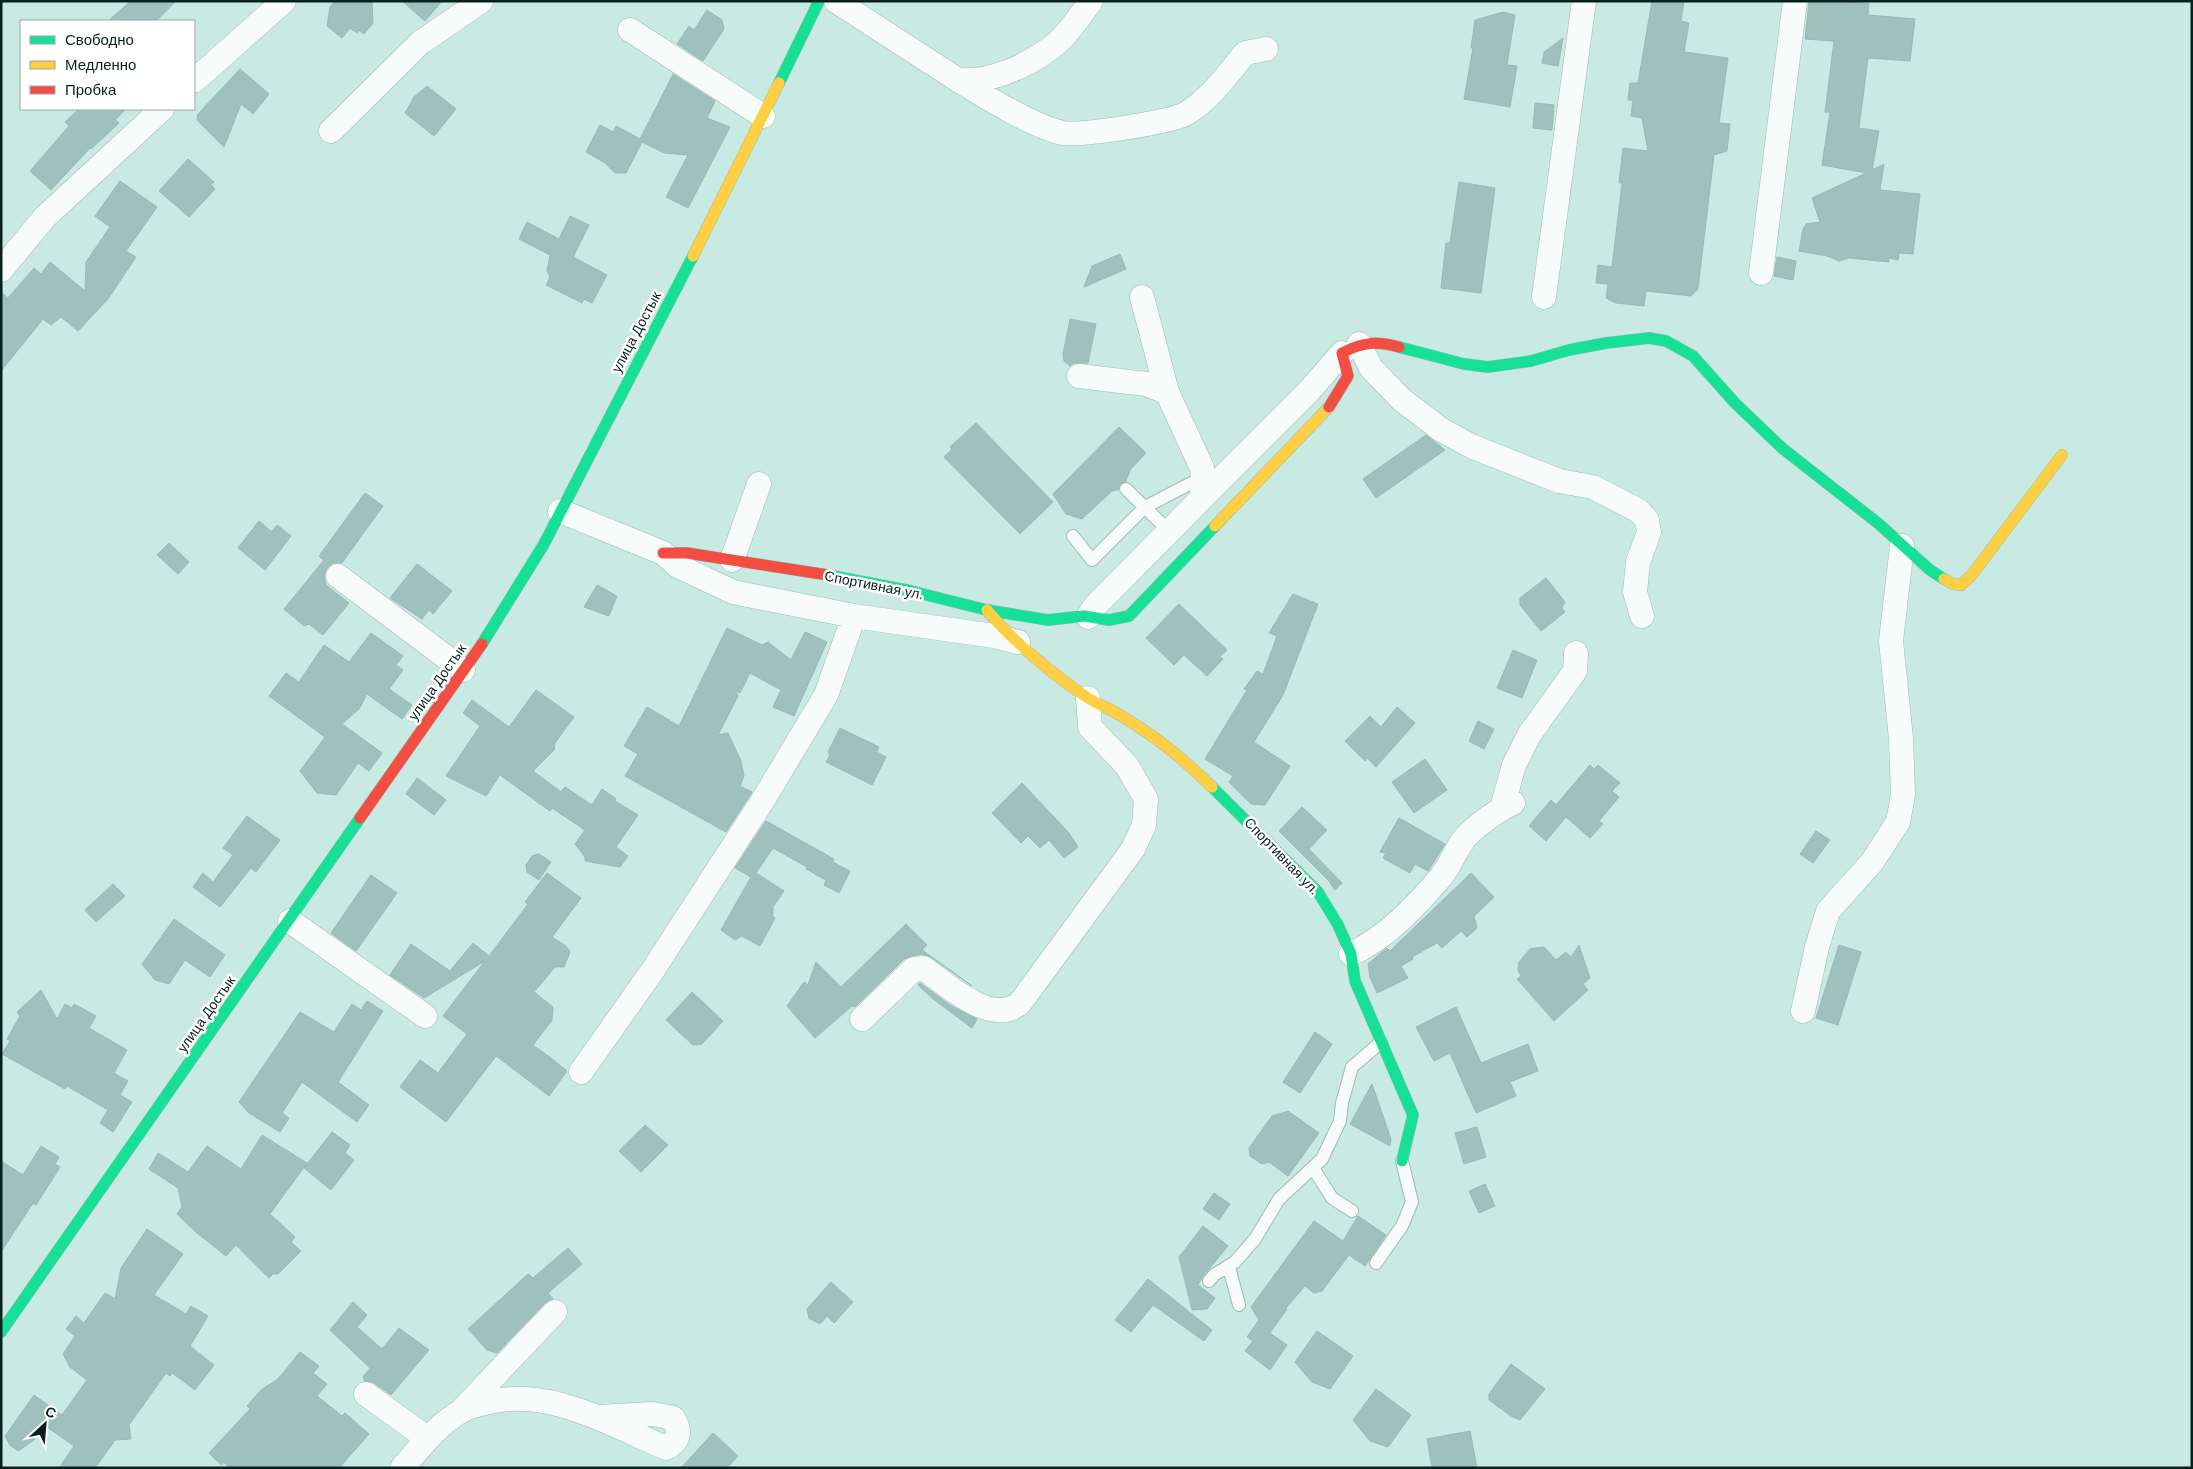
<svg xmlns="http://www.w3.org/2000/svg" width="2193" height="1469" font-family="Helvetica,sans-serif">
	<style>
		.building { fill: #9ec1be; stroke: #9bb7b4 }
		.lines { fill: none; stroke-linecap: round; stroke-linejoin: round }
		.lane-casing { stroke: #9fbab4; stroke-width: 14 }
		.street-casing { stroke: #9fbab4; stroke-width: 25 }
		.fast-casing { stroke: #9fbab4; stroke-width: 12 }
		.slow-casing { stroke: #9fbab4; stroke-width: 12 }
		.jam-casing { stroke: #9fbab4; stroke-width: 12 }
		.lane { stroke: #f7fcfb; stroke-width: 12 }
		.street { stroke: #f7fcfb; stroke-width: 24 }
		.fast { stroke: #16e098; stroke-width: 11 }
		.slow { stroke: #ffcf43; stroke-width: 11 }
		.jam { stroke: #f24e42; stroke-width: 11 }
		.labels { text-anchor: middle; stroke-width: 5; stroke-linejoin: round; paint-order: stroke }
		.street-label { font-size: 14px; fill: #07211d; stroke: #fff }
	</style>
	<rect width="100%" height="100%" fill="#c8eae2"/>
	<path class="building" d="M 131,1 L 176,1 L 156,21 L 108,21 Z
		M 372,1 L 373,23 L 364,34 L 359,30 L 357,33 L 350,28 L 342,38 L 327,26 L 330,7 L 334,2 Z
		M 402,1 L 442,1 L 425,21 Z
		M 1652,1 L 1684,1 L 1681,21 L 1689,23 L 1684,52 L 1728,58 L 1719,123 L 1730,124 L 1727,151 L 1714,155 L 1698,289 L 1691,296 L 1646,291 L 1644,306 L 1616,303 L 1606,298 L 1608,284 L 1596,283 L 1598,265 L 1612,267 L 1622,183 L 1619,183 L 1623,148 L 1648,151 L 1642,118 L 1631,116 L 1633,100 L 1628,100 L 1630,83 L 1638,83 Z
		M 1809,1 L 1869,3 L 1868,15 L 1915,19 L 1910,61 L 1868,58 L 1859,128 L 1879,131 L 1872,170 L 1884,164 L 1880,190 L 1920,194 L 1913,254 L 1899,253 L 1898,260 L 1889,258 L 1889,262 L 1849,258 L 1839,261 L 1827,256 L 1799,251 L 1803,229 L 1806,224 L 1820,222 L 1812,198 L 1866,173 L 1822,165 L 1830,112 L 1825,112 L 1834,41 L 1805,39 Z
		M 707,10 L 722,20 L 724,29 L 703,61 L 677,44 L 689,26 L 694,30 Z
		M 1503,12 L 1515,15 L 1507,65 L 1517,66 L 1510,107 L 1464,99 L 1473,48 L 1471,48 L 1475,20 Z
		M 1563,38 L 1558,66 L 1542,63 L 1544,52 Z
		M 240,69 L 269,94 L 253,114 L 241,104 L 224,147 L 197,120 L 198,114 Z
		M 673,74 L 715,101 L 707,118 L 730,127 L 688,208 L 666,197 L 688,155 L 664,153 L 642,142 L 626,173 L 615,173 L 605,163 L 586,152 L 600,125 L 613,132 L 616,126 L 640,139 Z
		M 427,86 L 456,109 L 434,136 L 405,113 L 414,97 Z
		M 1535,103 L 1554,105 L 1552,130 L 1533,128 Z
		M 79,109 L 126,109 L 115,120 L 119,123 L 91,149 L 90,148 L 51,190 L 30,171 L 69,126 L 65,122 Z
		M 188,159 L 214,182 L 211,185 L 215,189 L 189,217 L 159,191 Z
		M 120,181 L 157,207 L 126,251 L 136,257 L 108,299 L 78,331 L 61,317 L 51,325 L 43,319 L 1,371 L 1,292 L 8,298 L 34,268 L 41,274 L 50,262 L 85,291 L 86,262 L 110,227 L 95,216 Z
		M 1459,182 L 1495,188 L 1481,293 L 1441,288 L 1446,243 L 1450,243 Z
		M 570,216 L 589,225 L 573,257 L 607,275 L 592,303 L 584,299 L 582,303 L 546,285 L 550,277 L 547,270 L 550,255 L 519,239 L 527,222 L 559,239 Z
		M 1120,254 L 1126,269 L 1084,287 L 1092,266 Z
		M 1777,257 L 1796,261 L 1793,280 L 1774,276 Z
		M 1070,319 L 1096,324 L 1088,363 L 1074,363 L 1070,366 L 1064,361 L 1063,354 Z
		M 976,423 L 1053,502 L 1020,534 L 944,457 L 952,449 L 950,447 Z
		M 1119,427 L 1146,453 L 1130,470 L 1126,481 L 1120,484 L 1118,490 L 1112,491 L 1082,519 L 1066,514 L 1053,494 Z
		M 1426,435 L 1445,450 L 1376,498 L 1363,479 Z
		M 365,493 L 383,506 L 342,563 L 333,563 L 327,568 L 324,575 L 326,585 L 349,603 L 323,635 L 309,624 L 304,626 L 284,609 L 324,560 L 319,556 Z
		M 259,521 L 272,532 L 277,525 L 291,536 L 265,570 L 238,548 Z
		M 169,543 L 189,562 L 178,574 L 157,555 Z
		M 417,564 L 452,591 L 433,614 L 429,610 L 422,619 L 390,598 Z
		M 1546,578 L 1565,602 L 1562,608 L 1565,612 L 1541,631 L 1520,605 L 1520,598 Z
		M 597,585 L 617,596 L 609,616 L 584,607 Z
		M 1293,594 L 1318,604 L 1283,695 L 1254,742 L 1290,766 L 1265,805 L 1251,804 L 1229,782 L 1233,776 L 1205,759 L 1247,690 L 1244,689 L 1257,671 L 1263,674 L 1277,636 L 1269,633 Z
		M 1179,604 L 1227,650 L 1219,657 L 1223,659 L 1207,676 L 1184,655 L 1174,665 L 1146,638 Z
		M 727,628 L 762,645 L 768,642 L 791,660 L 805,632 L 827,642 L 794,716 L 773,707 L 781,690 L 750,673 L 740,693 L 735,690 L 738,696 L 718,735 L 728,733 L 741,761 L 744,776 L 740,786 L 752,792 L 726,832 L 625,776 L 638,754 L 624,746 L 647,707 L 679,726 Z
		M 371,633 L 403,656 L 396,665 L 403,670 L 389,689 L 412,705 L 402,719 L 367,694 L 359,709 L 342,724 L 382,753 L 369,771 L 358,763 L 336,795 L 317,793 L 300,771 L 325,737 L 269,696 L 286,673 L 299,682 L 324,645 L 349,662 Z
		M 1513,650 L 1537,660 L 1522,698 L 1497,688 Z
		M 536,690 L 574,717 L 555,743 L 554,750 L 533,771 L 561,792 L 565,787 L 592,805 L 602,789 L 616,799 L 615,801 L 638,815 L 616,847 L 628,856 L 620,867 L 585,861 L 585,857 L 575,844 L 585,830 L 552,808 L 550,811 L 500,775 L 486,796 L 446,776 L 480,726 L 463,713 L 472,700 L 509,727 Z
		M 1397,707 L 1415,723 L 1376,767 L 1367,758 L 1365,761 L 1345,741 L 1370,716 L 1381,727 Z
		M 1478,721 L 1494,729 L 1484,749 L 1469,741 Z
		M 840,728 L 879,747 L 877,752 L 886,757 L 872,785 L 826,762 L 830,755 L 828,752 Z
		M 1425,759 L 1447,790 L 1414,813 L 1392,782 Z
		M 1590,765 L 1594,769 L 1598,765 L 1620,783 L 1612,791 L 1619,797 L 1599,821 L 1603,824 L 1590,838 L 1566,817 L 1546,841 L 1529,826 L 1551,800 L 1556,805 Z
		M 417,778 L 446,800 L 434,815 L 406,794 Z
		M 1022,783 L 1069,833 L 1078,847 L 1064,858 L 1049,840 L 1040,848 L 1028,836 L 1021,843 L 992,813 Z
		M 1302,807 L 1327,830 L 1309,849 L 1342,883 L 1335,890 L 1329,881 L 1279,831 Z
		M 247,816 L 280,840 L 256,872 L 251,868 L 220,907 L 193,887 L 203,873 L 213,882 L 233,855 L 223,848 Z
		M 1399,818 L 1445,844 L 1428,871 L 1415,864 L 1410,873 L 1383,858 L 1386,853 L 1380,852 Z
		M 766,821 L 834,859 L 833,862 L 850,871 L 839,893 L 824,885 L 826,880 L 806,869 L 807,867 L 773,848 L 756,873 L 784,891 L 773,907 L 773,916 L 775,918 L 760,946 L 742,936 L 735,940 L 721,930 L 751,877 L 735,868 Z
		M 1816,831 L 1830,840 L 1813,863 L 1800,854 Z
		M 539,854 L 551,862 L 539,880 L 527,872 L 526,865 L 532,856 Z
		M 547,873 L 581,898 L 552,937 L 566,946 L 570,952 L 564,967 L 555,967 L 534,992 L 553,1007 L 552,1020 L 533,1045 L 551,1058 L 550,1061 L 552,1059 L 567,1071 L 549,1096 L 496,1056 L 446,1122 L 400,1087 L 420,1060 L 438,1073 L 467,1034 L 443,1016 L 485,961 L 424,998 L 390,975 L 411,944 L 450,971 L 473,943 L 489,956 L 528,904 L 525,902 Z
		M 1471,873 L 1494,897 L 1474,916 L 1477,928 L 1467,937 L 1461,931 L 1442,948 L 1437,943 L 1412,957 L 1413,959 L 1401,966 L 1408,978 L 1377,993 L 1370,977 L 1368,964 L 1387,948 L 1390,951 Z
		M 371,875 L 397,893 L 356,951 L 331,933 Z
		M 113,884 L 125,896 L 96,922 L 85,910 Z
		M 174,919 L 225,955 L 210,977 L 185,960 L 169,984 L 155,980 L 142,964 Z
		M 906,924 L 927,945 L 922,950 L 972,986 L 931,957 L 921,954 L 912,956 L 904,959 L 855,1007 L 852,1006 L 815,1038 L 787,1006 L 804,982 L 808,985 L 816,962 L 841,987 Z
		M 1579,945 L 1590,978 L 1583,984 L 1588,990 L 1554,1021 L 1517,979 L 1521,976 L 1518,970 L 1519,962 L 1530,949 L 1535,948 L 1544,947 L 1556,960 L 1566,952 L 1571,957 Z
		M 1839,945 L 1861,952 L 1838,1025 L 1816,1018 Z
		M 920,983 L 950,1005 L 977,1019 L 972,1028 L 933,999 L 918,985 Z
		M 41,990 L 57,1019 L 65,1004 L 72,1008 L 74,1004 L 96,1016 L 89,1028 L 127,1050 L 114,1073 L 128,1081 L 120,1095 L 132,1102 L 113,1132 L 100,1123 L 108,1110 L 67,1086 L 65,1089 L 2,1054 L 10,1041 L 7,1039 L 20,1016 L 17,1012 Z
		M 692,992 L 723,1021 L 702,1044 L 693,1045 L 666,1020 Z
		M 367,1001 L 383,1011 L 338,1082 L 369,1105 L 357,1122 L 302,1082 L 282,1113 L 289,1118 L 280,1132 L 249,1113 L 239,1102 L 300,1012 L 334,1032 L 352,1004 L 361,1010 Z
		M 1456,1007 L 1481,1063 L 1528,1044 L 1538,1071 L 1510,1082 L 1516,1096 L 1476,1113 L 1450,1053 L 1434,1061 L 1416,1027 Z
		M 1315,1032 L 1332,1044 L 1300,1093 L 1283,1082 Z
		M 1372,1084 L 1391,1139 L 1390,1146 L 1350,1124 Z
		M 1288,1111 L 1319,1133 L 1288,1176 L 1269,1162 L 1262,1164 L 1250,1156 L 1249,1148 L 1272,1116 Z
		M 645,1125 L 668,1145 L 641,1172 L 619,1151 Z
		M 1477,1127 L 1486,1157 L 1464,1164 L 1455,1133 Z
		M 332,1132 L 350,1145 L 345,1153 L 354,1160 L 331,1190 L 304,1168 Z
		M 262,1135 L 307,1163 L 270,1214 L 295,1237 L 291,1242 L 301,1251 L 278,1274 L 273,1274 L 269,1278 L 236,1245 L 226,1256 L 197,1233 L 177,1214 L 182,1207 L 178,1188 L 149,1169 L 158,1153 L 188,1172 L 207,1146 L 241,1169 Z
		M 41,1146 L 59,1157 L 55,1164 L 60,1167 L 36,1205 L 33,1203 L 1,1252 L 1,1161 L 23,1175 Z
		M 1485,1184 L 1495,1206 L 1479,1213 L 1469,1191 Z
		M 1214,1193 L 1230,1204 L 1219,1220 L 1203,1209 Z
		M 1358,1216 L 1386,1235 L 1365,1266 L 1349,1255 L 1322,1291 L 1314,1293 L 1305,1286 L 1286,1308 L 1287,1309 L 1270,1333 L 1287,1345 L 1270,1370 L 1245,1351 L 1253,1341 L 1247,1337 L 1259,1320 L 1251,1307 L 1314,1221 L 1343,1241 Z
		M 1203,1226 L 1228,1246 L 1203,1276 L 1198,1285 L 1215,1298 L 1207,1309 L 1192,1310 L 1179,1257 Z
		M 147,1229 L 183,1254 L 154,1295 L 186,1314 L 191,1306 L 208,1316 L 190,1346 L 214,1365 L 195,1390 L 172,1373 L 170,1376 L 166,1373 L 129,1425 L 131,1439 L 115,1440 L 95,1468 L 59,1468 L 74,1446 L 44,1425 L 33,1441 L 18,1451 L 10,1445 L 5,1436 L 34,1395 L 62,1415 L 87,1380 L 70,1367 L 63,1354 L 75,1336 L 66,1329 L 76,1316 L 84,1323 L 105,1293 L 115,1299 L 121,1268 Z
		M 568,1248 L 582,1264 L 548,1293 L 553,1299 L 545,1303 L 497,1353 L 487,1350 L 468,1329 L 528,1274 L 533,1278 Z
		M 1148,1279 L 1212,1330 L 1204,1341 L 1153,1305 L 1131,1332 L 1115,1320 Z
		M 831,1282 L 853,1302 L 834,1323 L 827,1316 L 820,1324 L 809,1318 L 807,1309 Z
		M 353,1302 L 367,1315 L 357,1327 L 382,1349 L 399,1328 L 429,1350 L 391,1395 L 374,1383 L 365,1381 L 363,1377 L 370,1368 L 330,1330 Z
		M 1317,1331 L 1353,1356 L 1330,1389 L 1312,1382 L 1295,1362 Z
		M 300,1352 L 319,1366 L 313,1373 L 327,1384 L 317,1396 L 342,1416 L 345,1413 L 369,1434 L 339,1468 L 229,1468 L 224,1462 L 221,1465 L 209,1453 L 250,1409 L 247,1406 L 261,1390 L 278,1379 Z
		M 1511,1364 L 1545,1389 L 1520,1420 L 1511,1416 L 1489,1400 L 1489,1394 Z
		M 1376,1389 L 1411,1415 L 1388,1447 L 1370,1441 L 1353,1420 Z
		M 1470,1431 L 1477,1468 L 1432,1468 L 1427,1439 Z
		M 713,1433 L 738,1456 L 727,1468 L 681,1468 Z"/>
	<g class="lines">
		<g class="lane-casing">
			<path id="lane" d="M 1126,489 L 1169,531
				M 1073,536 L 1092,560 L 1145,507 L 1203,477
				M 1313,1168 L 1332,1198 L 1352,1211
				M 1376,1263 L 1402,1226 L 1412,1202 L 1402,1161
				M 1229,1267 L 1239,1305
				M 1209,1281 L 1214,1275 L 1235,1262 L 1255,1239 L 1279,1199 L 1322,1159 L 1340,1121 L 1342,1103 L 1352,1067 L 1381,1042"/>
		</g>
		<g class="street-casing">
			<path id="street" d="M 836,1 L 958,80 C 989,83 1025,67 1051,48 C 1067,36 1079,17 1091,1
				M 630,30 L 763,116
				M 958,80 C 984,96 1034,127 1063,133 C 1082,136 1172,122 1187,113 C 1211,98 1228,74 1245,53 L 1266,49
				M 194,81 L 284,1
				M 331,131 L 420,43 L 481,1
				M 1,270 L 45,217 L 162,109
				M 1761,273 L 1795,1
				M 1544,297 L 1584,1
				M 1359,344 L 1371,368 L 1402,400 L 1440,429 L 1471,446 L 1559,481 L 1593,487 L 1639,511 L 1647,520 L 1649,532 L 1638,562 L 1635,592 L 1642,616
				M 1079,376 L 1146,384 L 1167,392
				M 1200,500 L 1309,391 L 1342,353
				M 560,511 L 663,553 L 678,566 L 733,592 L 854,616 L 994,636 L 1018,642
				M 732,560 L 759,484
				M 338,576 L 463,670
				M 1088,617 L 1095,606 L 1200,500 L 1204,487 L 1202,468 L 1167,392 L 1142,297
				M 1502,808 L 1514,765 L 1529,735 L 1575,671 L 1576,653
				M 290,921 L 425,1016
				M 1351,954 C 1386,938 1415,907 1440,878 C 1450,866 1455,851 1464,839 C 1475,826 1498,810 1513,803
				M 1803,1011 L 1817,947 L 1828,911 L 1872,862 L 1898,822 L 1903,795 L 1901,739 L 1891,641 L 1902,546
				M 862,1019 L 914,969 L 923,968 C 948,985 991,1027 1020,1003 L 1133,849 L 1144,825 L 1146,799 L 1127,766 L 1090,727 L 1088,698
				M 581,1072 L 653,970 L 763,800 L 826,695 L 854,616
				M 366,1394 L 428,1439
				M 463,1409 L 555,1312
				M 402,1468 C 420,1448 439,1423 463,1410 C 469,1406 478,1405 485,1403 C 548,1386 610,1424 666,1448 C 680,1441 681,1430 673,1418 L 653,1414 L 597,1417"/>
		</g>
		<g class="fast-casing">
			<path id="fast" d="M 779,83 L 819,1
				M 1399,347 L 1464,364 L 1488,367 L 1531,361 L 1569,350 L 1606,343 L 1649,338 L 1666,341 L 1693,356 L 1735,403 L 1782,448 L 1879,524 L 1930,570 L 1944,579
				M 828,575 L 911,591 L 987,610 L 1048,620 L 1084,616 L 1109,620 L 1129,616 L 1215,526
				M 482,644 L 544,544 L 693,256
				M 1212,787 L 1318,892 L 1338,925 L 1351,954 L 1355,981 L 1413,1115 L 1402,1161
				M 1,1332 L 360,818"/>
		</g>
		<g class="slow-casing">
			<path id="slow" d="M 693,256 L 779,83
				M 1215,526 L 1329,407
				M 1944,579 L 1953,584 L 1961,585 L 1971,576 L 2062,455
				M 987,610 C 1009,638 1057,678 1088,698 C 1097,704 1108,708 1118,714 C 1151,733 1185,760 1212,787"/>
		</g>
		<g class="jam-casing">
			<path id="jam" d="M 1329,407 L 1348,376 L 1342,353 C 1362,342 1377,341 1399,347
				M 663,553 L 687,553 L 828,575
				M 360,818 L 482,644"/>
		</g>
		<use href="#lane" class="lane"/>
		<use href="#street" class="street"/>
		<use href="#fast" class="fast"/>
		<use href="#slow" class="slow"/>
		<use href="#jam" class="jam"/>
	</g>
	<g class="labels">
		<g class="street-label">
			<text transform="translate(636 332) rotate(-62)" y="5">улица Достык</text>
			<text transform="translate(874 585) rotate(11)" y="5">Спортивная ул.</text>
			<text transform="translate(437 682) rotate(-55)" y="5">улица Достык</text>
			<text transform="translate(1282 856) rotate(46)" y="5">Спортивная ул.</text>
			<text transform="translate(206 1014) rotate(-55)" y="5">улица Достык</text>
		</g>
	</g>
	<rect width="2193" height="1469" fill="none" stroke="#07211d" stroke-width="5"/>
	<rect x="20" y="20" width="175" height="90" fill="#ffffff" stroke="#9ca6a5"/>
	<rect x="30" y="36" width="25" height="8" fill="#16e098" stroke="#9ca6a5"/>
	<text x="65" y="45" font-size="15" fill="#07211d">Свободно</text>
	<rect x="30" y="61" width="25" height="8" fill="#ffcf43" stroke="#9ca6a5"/>
	<text x="65" y="70" font-size="15" fill="#07211d">Медленно</text>
	<rect x="30" y="86" width="25" height="8" fill="#f24e42" stroke="#9ca6a5"/>
	<text x="65" y="95" font-size="15" fill="#07211d">Пробка</text>
	<g transform="translate(45 1424) rotate(26)" stroke="#ffffff" stroke-width="4" paint-order="stroke">
	<path d="M0-4L9 19L0 12L-9 19Z" fill="#07211d"/>
	<text y="-8" font-size="14" font-weight="bold" text-anchor="middle" fill="#07211d">С</text>
	</g>
</svg>
